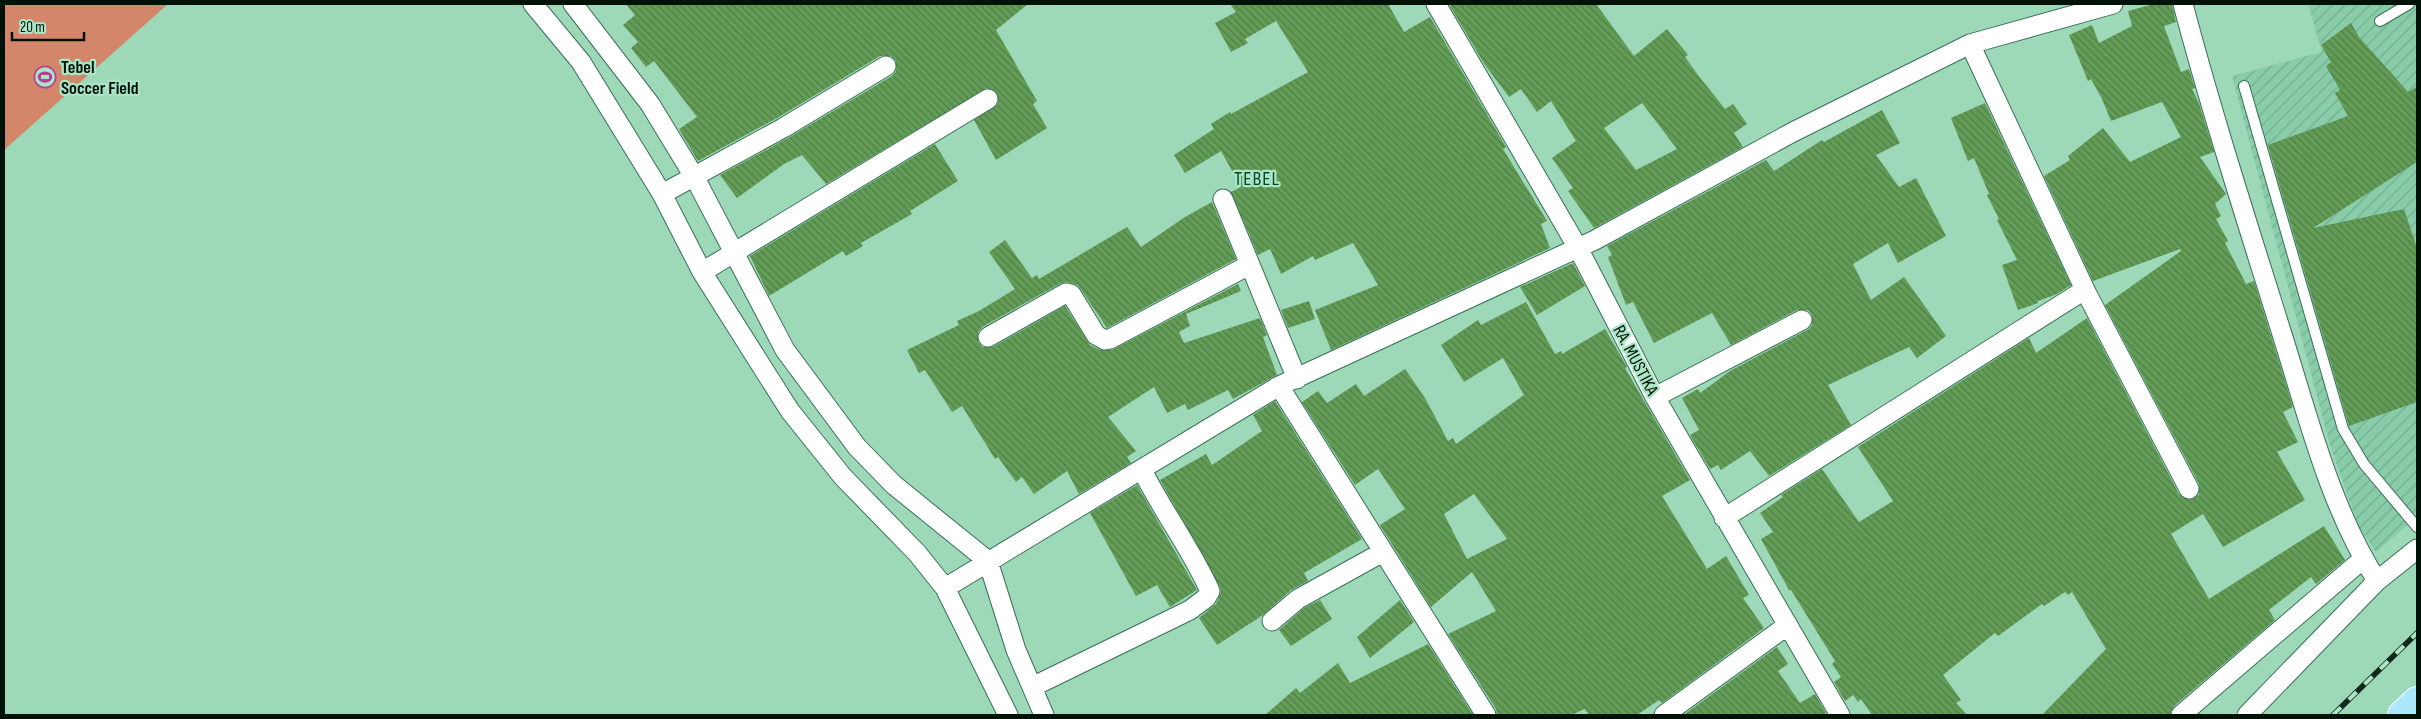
<svg xmlns="http://www.w3.org/2000/svg" width="2421" height="719" font-family="'Sofia Sans Condensed',sans-serif">
	<style>
		.industrial { fill: url(#industrial-furrows) }
		.garden { fill: #d4866b }
		.building { fill: url(#building-back-hatch); fill-rule: evenodd }
		.lines { fill: none; stroke-linecap: round; stroke-linejoin: round }
		.service-casing { stroke: #377054; stroke-width: 12 }
		.minor-casing { stroke: #377054; stroke-width: 21 }
		.trunk-casing { stroke: #fff; stroke-width: 30 }
		.service { stroke: #fff; stroke-width: 10 }
		.minor { stroke: #fff; stroke-width: 19 }
		.trunk { stroke: #ace8fc; stroke-width: 28 }
		.rail-casing { stroke: #12281c; stroke-width: 5.5 }
		.rail { stroke: #aae6c5; stroke-width: 4; stroke-dasharray: 11; stroke-linecap: butt }
		.labels { text-anchor: middle; stroke-width: 4.5; stroke-linejoin: round; paint-order: stroke }
		.poi-label { font-size: 18px; font-weight: bold; fill: #001208; stroke: #aae6c5; text-anchor: start }
		.street-label { font-size: 18px; fill: #001208; stroke: #aae6c5 }
		.quarter-label { font-size: 20px; letter-spacing: 1px; fill: #04462c; stroke: #aae6c5 }
	</style>
	<defs>
		<pattern id="industrial-furrows" width="10" height="10" patternUnits="userSpaceOnUse" patternTransform="scale(1.25)"><rect width="10" height="10" fill="#89cca9"/><path d="M-1 1l2-2M0 10L10 0M9 11l2-2" fill="none" stroke="#74ae90"/></pattern>
		<pattern id="building-back-hatch" width="6" height="6" patternUnits="userSpaceOnUse" patternTransform="scale(1.25)"><rect width="6" height="6" fill="#639c57"/><path d="M-1 5l2 2M0 0l6 6M5-1l2 2" fill="none" stroke="#4f7e46"/></pattern>
	</defs>
	<rect width="100%" height="100%" fill="#9dd9b8"/>
	<path class="industrial" d="M 2308,4 L 2417,4 L 2417,517 L 2376,552 L 2358,525 L 2330,445 L 2232,76 L 2322,52 Z"/>
	<path class="garden" d="M 4,4 L 168,4 L 4,150 Z"/>
	<path class="building" d="M 626,4 L 1028,4 L 996,30 L 1037,101 L 1033,104 L 1047,128 L 996,160 L 974,120 L 998,104 L 997,93 L 987,88 L 826,184 L 802,155 L 784,164 L 737,198 L 720,175 L 788,138 L 892,76 L 896,71 L 896,61 L 891,56 L 880,56 L 777,118 L 698,161 L 679,129 L 697,117 L 654,61 L 646,67 L 631,48 L 638,42 L 623,25 L 635,15 Z
		M 1230,4 L 1388,4 L 1404,32 L 1430,17 L 1506,147 L 1503,149 L 1547,221 L 1541,224 L 1550,248 L 1331,350 L 1315,310 L 1378,285 L 1353,243 L 1315,260 L 1313,256 L 1281,274 L 1270,249 L 1258,255 L 1231,192 L 1241,187 L 1221,151 L 1185,173 L 1174,155 L 1214,129 L 1211,124 L 1230,112 L 1231,114 L 1308,72 L 1276,21 L 1245,39 L 1248,43 L 1231,52 L 1215,23 L 1236,12 Z
		M 1453,4 L 1596,4 L 1634,56 L 1667,29 L 1688,55 L 1685,57 L 1698,75 L 1725,109 L 1733,104 L 1747,124 L 1734,133 L 1743,147 L 1594,228 L 1568,191 L 1573,188 L 1552,158 L 1576,141 L 1551,101 L 1537,112 L 1521,89 L 1509,97 L 1485,65 L 1450,6 ZM 1642,103 L 1677,149 L 1636,170 L 1604,128 Z
		M 2154,4 L 2172,4 L 2176,22 L 2164,26 L 2181,72 L 2189,69 L 2195,88 L 2192,89 L 2199,103 L 2214,152 L 2200,157 L 2226,194 L 2215,204 L 2221,216 L 2216,219 L 2228,241 L 2225,243 L 2246,284 L 2254,281 L 2293,407 L 2283,412 L 2298,442 L 2277,452 L 2305,500 L 2223,547 L 2203,514 L 2171,534 L 2209,599 L 2324,526 L 2345,560 L 2316,584 L 2311,577 L 2269,610 L 2275,620 L 2174,706 L 2170,715 L 2042,715 L 2106,649 L 2072,592 L 2068,595 L 2065,592 L 2044,606 L 2042,604 L 1998,636 L 1995,633 L 1943,675 L 1961,700 L 1956,703 L 1967,715 L 1872,715 L 1861,699 L 1858,702 L 1853,695 L 1845,701 L 1834,682 L 1841,677 L 1832,664 L 1835,661 L 1791,590 L 1789,590 L 1761,539 L 1773,532 L 1760,513 L 1783,497 L 1781,495 L 1822,469 L 1859,522 L 1893,501 L 1858,447 L 2029,338 L 2036,353 L 2087,318 L 2179,494 L 2189,500 L 2199,495 L 2199,484 L 2105,305 L 2181,251 L 2180,249 L 2093,281 L 2044,176 L 2070,160 L 2068,156 L 2103,128 L 2130,162 L 2181,137 L 2162,102 L 2111,121 L 2102,99 L 2091,79 L 2088,81 L 2069,35 L 2092,25 L 2099,43 L 2132,26 L 2128,11 Z
		M 2351,23 L 2359,37 L 2408,92 L 2417,87 L 2417,162 L 2313,228 L 2404,209 L 2417,248 L 2417,402 L 2349,426 L 2268,145 L 2348,116 L 2335,93 L 2340,90 L 2326,66 L 2331,62 L 2321,45 Z
		M 1985,103 L 2071,285 L 2057,294 L 2038,301 L 2038,303 L 2018,310 L 2002,265 L 2017,260 L 1997,220 L 1999,219 L 1987,195 L 1989,194 L 1974,158 L 1968,161 L 1951,118 Z
		M 1882,110 L 1900,143 L 1876,155 L 1899,187 L 1916,178 L 1946,236 L 1898,263 L 1888,243 L 1853,264 L 1871,300 L 1904,277 L 1946,336 L 1917,358 L 1909,347 L 1828,385 L 1851,425 L 1769,476 L 1750,451 L 1721,470 L 1718,465 L 1710,469 L 1690,435 L 1699,430 L 1682,398 L 1698,389 L 1700,393 L 1730,371 L 1807,330 L 1812,326 L 1812,315 L 1808,310 L 1797,310 L 1731,345 L 1712,313 L 1654,343 L 1633,302 L 1626,305 L 1608,257 L 1612,255 L 1607,246 L 1766,160 L 1774,171 L 1822,140 L 1824,142 Z
		M 935,144 L 958,181 L 910,211 L 912,214 L 861,243 L 863,246 L 846,256 L 843,251 L 769,296 L 750,256 Z
		M 1212,202 L 1236,259 L 1107,328 L 1078,285 L 1068,282 L 1061,283 L 982,327 L 978,332 L 978,342 L 983,347 L 993,347 L 1065,306 L 1090,345 L 1100,350 L 1112,350 L 1238,284 L 1241,291 L 1186,314 L 1190,326 L 1179,332 L 1184,343 L 1260,318 L 1267,335 L 1263,337 L 1277,375 L 1233,399 L 1228,390 L 1188,410 L 1185,404 L 1167,413 L 1154,387 L 1108,417 L 1136,451 L 1127,457 L 1131,463 L 1079,494 L 1067,471 L 1034,494 L 1022,477 L 1016,482 L 998,457 L 995,459 L 962,406 L 952,412 L 925,370 L 919,373 L 907,350 L 959,325 L 957,321 L 979,311 L 1015,289 L 989,252 L 1005,240 L 1032,278 L 1037,275 L 1039,279 L 1127,227 L 1141,247 L 1185,217 Z
		M 1573,263 L 1585,286 L 1537,315 L 1520,287 Z
		M 1309,301 L 1315,319 L 1288,328 L 1281,310 Z
		M 1526,302 L 1555,354 L 1561,351 L 1562,354 L 1605,329 L 1627,367 L 1625,368 L 1690,480 L 1662,496 L 1707,569 L 1726,556 L 1749,595 L 1743,598 L 1764,628 L 1662,703 L 1659,700 L 1637,715 L 1589,715 L 1585,709 L 1571,715 L 1497,715 L 1496,709 L 1448,634 L 1496,611 L 1472,572 L 1431,607 L 1380,525 L 1405,509 L 1378,469 L 1355,485 L 1302,402 L 1318,391 L 1327,403 L 1356,384 L 1364,396 L 1405,369 L 1425,398 L 1448,441 L 1453,438 L 1456,444 L 1524,395 L 1503,358 L 1464,382 L 1441,345 L 1478,320 L 1481,325 ZM 1474,494 L 1507,539 L 1467,559 L 1444,514 Z
		M 1275,401 L 1362,539 L 1304,573 L 1308,581 L 1291,590 L 1263,615 L 1217,645 L 1199,618 L 1216,604 L 1221,592 L 1220,587 L 1160,480 L 1206,454 L 1212,465 L 1262,431 L 1253,415 Z
		M 1137,485 L 1197,590 L 1170,607 L 1157,585 L 1136,596 L 1090,513 Z
		M 1320,600 L 1332,619 L 1291,646 L 1279,630 L 1304,608 Z
		M 1400,600 L 1414,622 L 1370,658 L 1357,637 Z
		M 1428,644 L 1473,715 L 1265,715 L 1296,688 L 1300,693 L 1338,663 L 1350,683 Z
		M 1777,647 L 1788,664 L 1778,671 L 1800,703 L 1815,694 L 1826,713 L 1823,715 L 1686,715 L 1685,714 Z"/>
	<g class="lines">
		<g class="service-casing">
			<path id="service" d="M 2380,21 L 2409,4
				M 2244,86 L 2343,429 L 2364,464 L 2417,527"/>
		</g>
		<g class="minor-casing">
			<path id="minor" d="M 533,4 L 581,62 L 662,194 L 702,272 L 790,411 L 843,477 L 917,553 L 945,588 L 1008,715
				M 573,4 L 650,104 L 695,178 L 785,350 L 857,447 L 894,485 L 988,561 L 1016,650 L 1044,715
				M 1436,4 L 1578,248 L 1655,397 L 1840,715
				M 2183,4 C 2212,114 2247,222 2281,331 C 2308,416 2329,505 2377,581
				M 1970,44 L 2087,294
				M 662,194 L 783,128 L 886,66
				M 1223,199 L 1297,379
				M 702,272 L 988,99
				M 988,337 L 1066,293 L 1071,294 L 1096,335 L 1105,340 L 1110,339 L 1249,265
				M 1279,386 L 1486,715
				M 1655,397 L 1802,320
				M 1724,518 L 2078,294 L 2087,294 L 2189,489
				M 945,588 L 1279,386 L 1595,240 L 1793,132 L 1970,44 L 2113,4
				M 1272,621 L 1298,599 L 1383,552
				M 1032,687 L 1190,610 L 1206,598 L 1210,591 C 1190,547 1163,512 1142,470
				M 1664,715 L 1788,625
				M 2181,715 L 2363,559
				M 2247,715 L 2377,581 L 2417,549"/>
		</g>
		<g class="trunk-casing">
			<path id="trunk" d="M 2402,715 L 2417,701"/>
		</g>
		<use href="#service" class="service"/>
		<use href="#minor" class="minor"/>
		<use href="#trunk" class="trunk"/>
		<g class="rail-casing">
			<path id="rail" d="M 2333,715 L 2417,633"/>
		</g>
		<use href="#rail" class="rail"/>
	</g>
	<defs>
		<g id="stadium-ring" transform="scale(1.125)"><circle r="9.5" fill="#aae6c5" stroke="#b84197" stroke-width="1.5"/><path d="M0-5a6.5 5 0 1 0 0 10a6.5 5 0 1 0 0-10ZM-3.5-1.8h7v3.6h-7Z" fill="#b84197"/></g>
	</defs>
	<g fill-rule="evenodd">
		<use href="#stadium-ring" x="45" y="77"/>
	</g>
	<g class="labels">
		<g class="poi-label">
			<text x="61" y="73">Tebel<tspan x="61" dy="21">Soccer Field</tspan></text>
		</g>
		<g class="street-label">
			<text transform="translate(1636 360) rotate(62)" y="6">RA. MUSTIKA</text>
		</g>
		<g class="quarter-label">
			<text x="1257" y="185">TEBEL</text>
		</g>
	</g>
	<rect width="2421" height="719" fill="none" stroke="#001208" stroke-width="10"/>
	<path d="M12 32v8h72v-8" fill="none" stroke="#001208" stroke-width="2.5"/>
	<text x="20" y="32" font-size="15" fill="#001208" stroke="#aae6c5" stroke-width="4" paint-order="stroke">20 m</text>
</svg>
